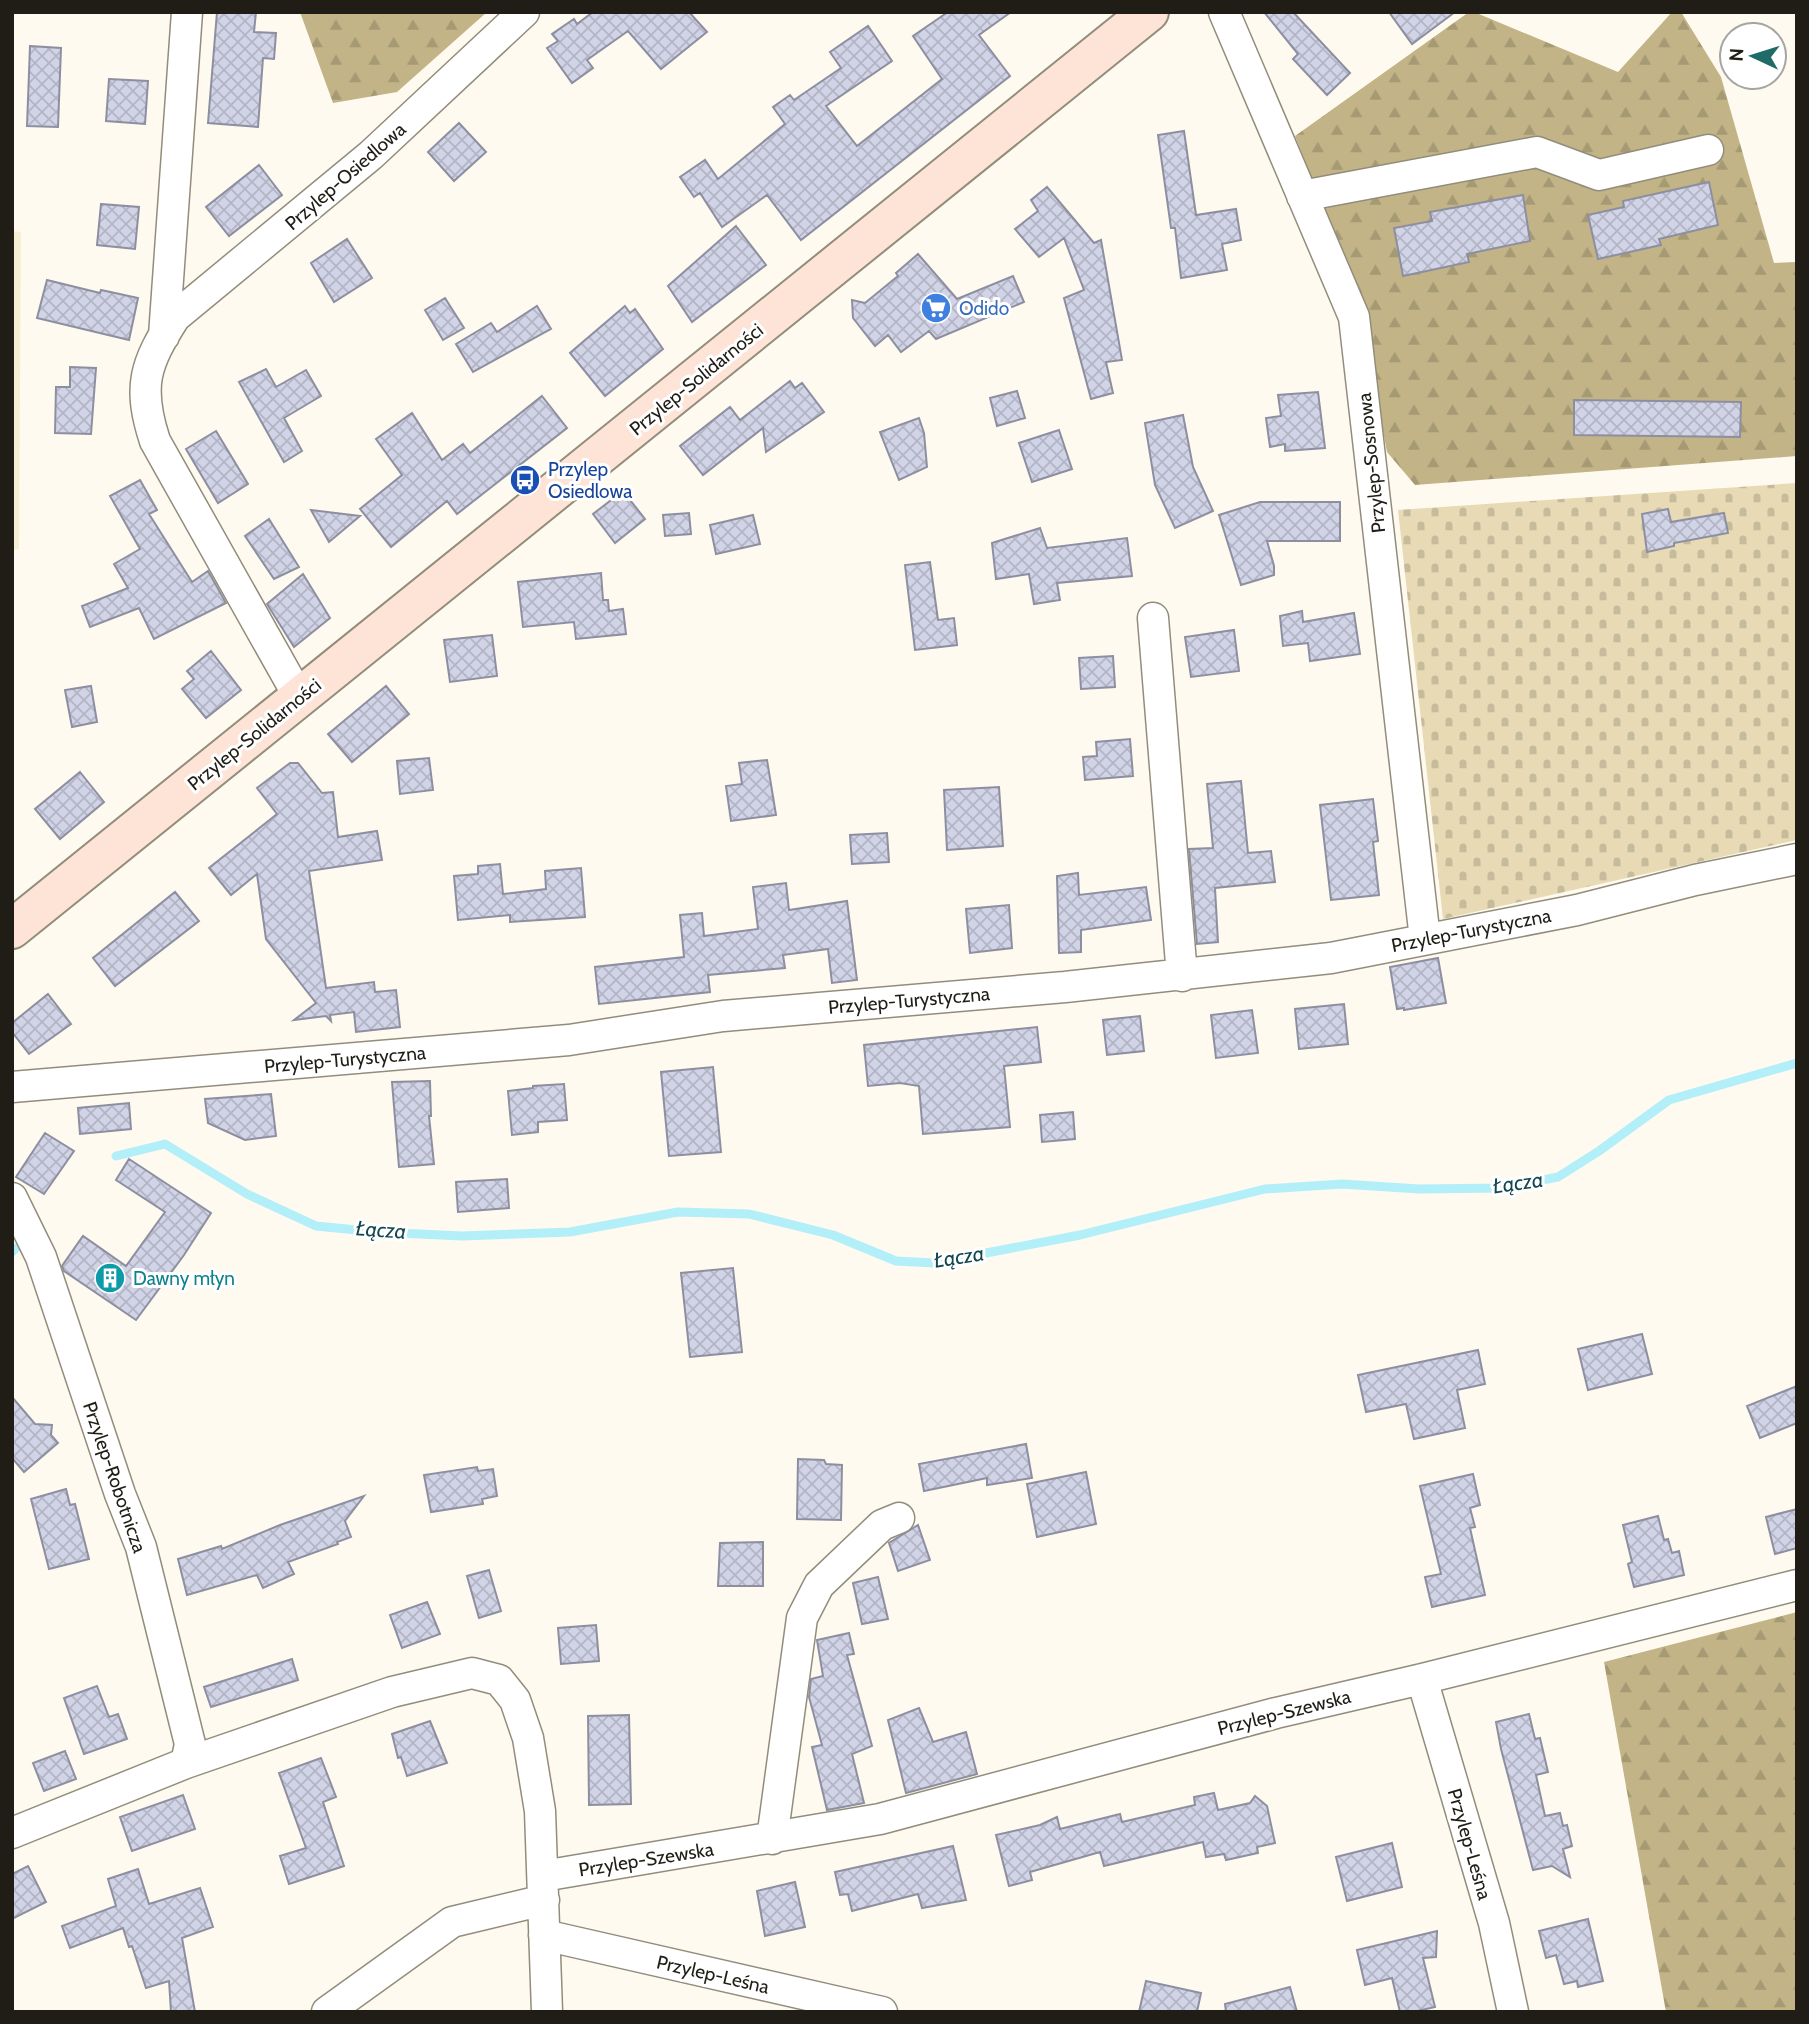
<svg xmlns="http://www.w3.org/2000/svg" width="1809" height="2024" font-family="Cabin,sans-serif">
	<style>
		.built { fill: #f7efd4 }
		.forest { fill: url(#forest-firs) }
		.cemetery { fill: url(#cemetery-stones) }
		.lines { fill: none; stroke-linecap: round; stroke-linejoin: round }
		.stream { stroke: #b2eff9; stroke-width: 9 }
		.building { fill: url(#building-cross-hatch); stroke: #8d8fa1; stroke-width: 2 }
		.street-casing { stroke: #928d7b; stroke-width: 33 }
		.secondary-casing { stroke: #928d7b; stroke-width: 42 }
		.street { stroke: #fff; stroke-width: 30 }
		.secondary { stroke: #fde4d7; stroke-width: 38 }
		.labels { text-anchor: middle; stroke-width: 6; stroke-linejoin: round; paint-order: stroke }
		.street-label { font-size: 19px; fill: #1f1d16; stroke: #fff }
		.shop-label { font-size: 19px; fill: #366cbe; stroke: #fff; text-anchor: start }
		.transit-label { font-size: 19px; fill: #164399; stroke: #fff; text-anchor: start }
		.culture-label { font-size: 19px; fill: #0d838f; stroke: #fff; text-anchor: start }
		.water-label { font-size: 21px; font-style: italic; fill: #11474f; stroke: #fff }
	</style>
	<defs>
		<pattern id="forest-firs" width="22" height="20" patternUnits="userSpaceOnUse" patternTransform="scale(1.75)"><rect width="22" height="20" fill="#c2b487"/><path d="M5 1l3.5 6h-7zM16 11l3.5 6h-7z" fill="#a69a74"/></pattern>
		<pattern id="cemetery-stones" width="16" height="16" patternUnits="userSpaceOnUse" patternTransform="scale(1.75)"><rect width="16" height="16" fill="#e7dab4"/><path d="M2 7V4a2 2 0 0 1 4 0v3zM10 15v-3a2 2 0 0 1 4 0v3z" fill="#c6bb9a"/></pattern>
		<pattern id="building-cross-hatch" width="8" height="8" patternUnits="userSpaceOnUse" patternTransform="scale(1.75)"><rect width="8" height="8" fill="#d1d3e6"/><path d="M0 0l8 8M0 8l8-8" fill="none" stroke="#b3b5c5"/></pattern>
	</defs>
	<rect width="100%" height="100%" fill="#fefaef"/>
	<path class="built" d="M 12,231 L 21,232 L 19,549 L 12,550 Z"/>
	<path class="forest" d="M 300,12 L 487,12 L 397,92 L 333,103 Z
		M 1469,12 L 1474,12 L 1618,72 L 1672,12 L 1681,12 L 1721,77 L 1774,263 L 1797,262 L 1797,456 L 1415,485 L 1387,452 L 1356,288 L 1295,136 Z
		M 1797,1612 L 1797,2012 L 1666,2012 L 1604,1662 Z"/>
	<path class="cemetery" d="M 1797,483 L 1797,840 L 1443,919 L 1398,510 Z"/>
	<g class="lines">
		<path class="stream" d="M 116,1156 L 165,1144 L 247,1194 L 316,1226 L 377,1232 L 462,1236 L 570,1232 L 678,1212 L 749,1214 L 833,1235 L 896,1261 L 934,1263 L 1080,1235 L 1265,1189 L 1342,1184 L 1419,1189 L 1502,1188 L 1558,1177 L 1599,1151 L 1669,1100 L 1797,1063
			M 12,1252 L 16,1248"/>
	</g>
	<path class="building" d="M 217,12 L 256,12 L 254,32 L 276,33 L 274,59 L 263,58 L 258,127 L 208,123 Z
		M 593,12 L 689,12 L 707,32 L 661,69 L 628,31 L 587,60 L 593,68 L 572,83 L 547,48 L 558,41 L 552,34 L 574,19 L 577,24 Z
		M 948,12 L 1011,12 L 979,35 L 1010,76 L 801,240 L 767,195 L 722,227 L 700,193 L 694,197 L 680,177 L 705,160 L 718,179 L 785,124 L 773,107 L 790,95 L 794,100 L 841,68 L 830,52 L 868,26 L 892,61 L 826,106 L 857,146 L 942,79 L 913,36 Z
		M 1264,12 L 1293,12 L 1350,73 L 1327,95 L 1293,59 L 1298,54 Z
		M 1389,12 L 1455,12 L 1412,44 Z
		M 30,46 L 61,48 L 58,127 L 27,126 Z
		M 109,79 L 148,81 L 145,124 L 106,121 Z
		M 459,123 L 486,152 L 454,181 L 428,152 Z
		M 1184,131 L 1196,215 L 1236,209 L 1241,240 L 1222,244 L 1227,270 L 1181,278 L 1175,228 L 1171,228 L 1158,135 Z
		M 259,165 L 282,195 L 229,236 L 206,207 Z
		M 1709,182 L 1718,225 L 1659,239 L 1661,245 L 1598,259 L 1588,215 L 1624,207 L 1623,201 Z
		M 1047,187 L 1094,243 L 1101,240 L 1122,360 L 1106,362 L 1113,393 L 1091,399 L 1064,298 L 1084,290 L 1064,238 L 1039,257 L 1015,229 L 1038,211 L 1031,200 Z
		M 1523,195 L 1530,241 L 1467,254 L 1469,262 L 1403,276 L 1394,228 L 1432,221 L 1430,212 Z
		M 101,204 L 139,207 L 135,249 L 97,245 Z
		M 736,226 L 766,265 L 692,322 L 668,286 Z
		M 347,239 L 372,278 L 334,302 L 311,263 Z
		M 918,254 L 957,299 L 1013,276 L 1024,302 L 936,339 L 929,331 L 901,352 L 888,335 L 875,346 L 853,318 L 852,300 L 865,303 L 898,276 L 896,273 Z
		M 47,280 L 100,293 L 101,290 L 138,298 L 129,340 L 37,318 Z
		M 445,298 L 464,328 L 443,340 L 425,310 Z
		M 537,306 L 551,329 L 473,372 L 456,344 L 491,323 L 497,332 Z
		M 625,306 L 630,313 L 635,309 L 663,349 L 605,396 L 570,353 Z
		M 70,367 L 96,368 L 91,434 L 55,433 L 56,387 L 70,387 Z
		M 266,369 L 276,387 L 306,370 L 321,396 L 284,418 L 302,451 L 284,462 L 239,382 Z
		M 790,381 L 795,388 L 802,383 L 824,412 L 766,452 L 763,428 L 703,475 L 680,446 L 730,407 L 740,420 Z
		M 1017,391 L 1025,418 L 997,426 L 990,398 Z
		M 1318,392 L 1325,448 L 1285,451 L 1285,444 L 1270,447 L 1266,418 L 1281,416 L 1278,395 Z
		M 542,396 L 567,428 L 457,514 L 447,501 L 391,547 L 360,509 L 402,475 L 376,439 L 412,413 L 442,460 L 463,444 L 470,453 Z
		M 1574,400 L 1741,402 L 1740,437 L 1574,435 Z
		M 1183,415 L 1193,467 L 1213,511 L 1175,528 L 1155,485 L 1145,423 Z
		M 919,418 L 924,433 L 927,467 L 899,480 L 880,432 Z
		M 1059,430 L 1072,469 L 1032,482 L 1019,443 Z
		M 216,431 L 248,484 L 218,503 L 186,449 Z
		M 140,480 L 157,510 L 149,514 L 192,582 L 208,571 L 226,603 L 154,639 L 139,608 L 90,627 L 82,606 L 128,588 L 114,564 L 140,549 L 110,496 Z
		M 623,491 L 645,519 L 615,543 L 593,514 Z
		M 1260,502 L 1340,502 L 1340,541 L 1267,541 L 1274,566 L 1274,575 L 1241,585 L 1219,515 Z
		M 1668,509 L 1671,522 L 1724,513 L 1728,533 L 1674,543 L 1674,546 L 1647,552 L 1642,514 Z
		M 311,510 L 360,516 L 329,542 Z
		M 689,513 L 691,534 L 665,536 L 663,515 Z
		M 753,515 L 760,544 L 716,554 L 710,525 Z
		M 269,519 L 299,567 L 274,579 L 245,536 Z
		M 1040,528 L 1047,548 L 1127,538 L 1132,576 L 1057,583 L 1060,600 L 1034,604 L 1029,574 L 996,579 L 992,543 Z
		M 930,562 L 938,620 L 954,618 L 957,645 L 915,650 L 905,565 Z
		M 601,573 L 603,600 L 608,600 L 609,611 L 623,609 L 626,634 L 576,639 L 574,622 L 523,627 L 518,582 Z
		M 303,574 L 330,618 L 294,647 L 267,604 Z
		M 1302,611 L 1303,622 L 1354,613 L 1360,654 L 1310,661 L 1308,643 L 1283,646 L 1280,616 Z
		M 1234,630 L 1239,671 L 1191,677 L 1185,637 Z
		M 492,635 L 497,676 L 450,682 L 444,640 Z
		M 211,651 L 241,690 L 206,718 L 182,689 L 194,679 L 187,671 Z
		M 1113,656 L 1115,687 L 1081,689 L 1079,658 Z
		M 91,686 L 97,722 L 72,727 L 65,690 Z
		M 386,686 L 409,714 L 352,762 L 328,734 Z
		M 1130,739 L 1133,776 L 1085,780 L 1083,757 L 1097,756 L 1096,742 Z
		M 429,758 L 433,790 L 400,794 L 397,761 Z
		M 767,760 L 776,815 L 731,821 L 726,786 L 742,784 L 739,763 Z
		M 290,763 L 298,763 L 322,793 L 333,792 L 338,837 L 377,831 L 382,860 L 309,871 L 326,988 L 374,982 L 375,992 L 396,990 L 400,1027 L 356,1032 L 354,1012 L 330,1015 L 331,1021 L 326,1016 L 294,1020 L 316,1003 L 266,939 L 257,874 L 231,895 L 209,868 L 277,814 L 257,788 Z
		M 80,772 L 104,802 L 60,839 L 35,809 Z
		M 1241,781 L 1248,853 L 1271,851 L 1275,882 L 1215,888 L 1218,942 L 1197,944 L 1189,849 L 1213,848 L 1207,784 Z
		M 999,787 L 1003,846 L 947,850 L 944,790 Z
		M 1373,799 L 1378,841 L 1373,842 L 1379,895 L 1331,900 L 1320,805 Z
		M 887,833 L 889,862 L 852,864 L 850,835 Z
		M 500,864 L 503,894 L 546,889 L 545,871 L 581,868 L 585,917 L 510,922 L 510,915 L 458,920 L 454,876 L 478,874 L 478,866 Z
		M 1078,873 L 1079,895 L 1146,887 L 1151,920 L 1081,930 L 1081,952 L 1059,953 L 1057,876 Z
		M 786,883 L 789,910 L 847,901 L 857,980 L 832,983 L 828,949 L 783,955 L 785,968 L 708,975 L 710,992 L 599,1004 L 595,967 L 684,957 L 680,915 L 702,913 L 704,936 L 758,929 L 753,887 Z
		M 175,892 L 199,921 L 115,986 L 93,958 Z
		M 1009,905 L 1012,948 L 970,953 L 966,909 Z
		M 1438,958 L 1446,1003 L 1404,1010 L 1404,1008 L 1397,1009 L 1390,967 Z
		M 48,994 L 71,1024 L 29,1054 L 12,1032 L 12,1023 Z
		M 1344,1004 L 1348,1044 L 1299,1049 L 1295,1009 Z
		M 1252,1010 L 1258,1053 L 1216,1058 L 1211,1015 Z
		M 1140,1016 L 1144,1051 L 1107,1055 L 1103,1020 Z
		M 1037,1027 L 1041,1062 L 1004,1066 L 1010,1127 L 923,1134 L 919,1086 L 900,1083 L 868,1086 L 864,1045 Z
		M 713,1067 L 721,1152 L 669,1156 L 661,1072 Z
		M 430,1081 L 431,1116 L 429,1116 L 434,1164 L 399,1167 L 392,1082 Z
		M 564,1084 L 567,1120 L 538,1122 L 538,1132 L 512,1135 L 508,1091 L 533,1088 L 533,1086 Z
		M 271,1094 L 276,1136 L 245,1140 L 208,1123 L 205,1099 Z
		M 129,1103 L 131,1129 L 80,1134 L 78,1108 Z
		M 1073,1112 L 1075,1139 L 1042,1142 L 1040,1115 Z
		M 45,1133 L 74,1151 L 44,1194 L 16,1177 Z
		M 129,1159 L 211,1213 L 184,1255 L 136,1320 L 64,1271 L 62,1266 L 83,1236 L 126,1266 L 165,1212 L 116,1180 Z
		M 507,1179 L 509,1208 L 458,1212 L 456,1182 Z
		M 733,1268 L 742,1352 L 690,1357 L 681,1273 Z
		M 1642,1334 L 1652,1374 L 1588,1390 L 1578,1349 Z
		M 1478,1350 L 1485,1384 L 1457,1390 L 1465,1428 L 1414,1439 L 1406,1404 L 1366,1412 L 1358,1375 Z
		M 1797,1386 L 1797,1423 L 1760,1438 L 1747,1406 Z
		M 12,1397 L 35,1424 L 52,1425 L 51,1435 L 58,1443 L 24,1472 L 12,1458 Z
		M 1026,1444 L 1032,1478 L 987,1485 L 987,1478 L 924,1491 L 919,1464 Z
		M 798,1459 L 824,1460 L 826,1464 L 842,1465 L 841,1520 L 797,1519 Z
		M 477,1467 L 478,1471 L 493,1469 L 497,1496 L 482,1499 L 483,1504 L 431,1512 L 424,1475 Z
		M 1086,1472 L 1096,1524 L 1037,1537 L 1027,1484 Z
		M 1473,1474 L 1480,1505 L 1470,1508 L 1475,1527 L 1470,1528 L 1485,1595 L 1432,1607 L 1425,1577 L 1441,1574 L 1420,1486 Z
		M 66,1489 L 70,1505 L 75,1504 L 89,1559 L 49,1569 L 31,1499 Z
		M 364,1496 L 345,1521 L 351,1537 L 337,1542 L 338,1544 L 288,1562 L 294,1574 L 263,1588 L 257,1575 L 187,1595 L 178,1559 L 221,1546 L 222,1549 L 280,1525 Z
		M 1797,1509 L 1797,1548 L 1775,1554 L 1766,1517 Z
		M 1658,1516 L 1664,1540 L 1668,1539 L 1672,1553 L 1679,1551 L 1684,1575 L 1634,1587 L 1628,1564 L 1632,1562 L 1623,1525 Z
		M 918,1525 L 930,1560 L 898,1571 L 889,1543 Z
		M 763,1542 L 763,1586 L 718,1586 L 720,1543 Z
		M 489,1570 L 501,1611 L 479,1618 L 467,1576 Z
		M 878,1577 L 888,1619 L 862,1624 L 853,1583 Z
		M 427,1602 L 440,1634 L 402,1648 L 390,1615 Z
		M 596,1625 L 599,1661 L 561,1664 L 558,1628 Z
		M 849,1633 L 854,1654 L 847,1655 L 872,1746 L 852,1754 L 864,1803 L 827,1810 L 812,1747 L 822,1745 L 809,1697 L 811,1679 L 823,1676 L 817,1640 Z
		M 292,1659 L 298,1680 L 211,1707 L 204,1687 Z
		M 97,1686 L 109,1717 L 118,1714 L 127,1739 L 84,1754 L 64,1698 Z
		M 919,1708 L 933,1742 L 966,1732 L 977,1774 L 906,1793 L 888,1720 Z
		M 1529,1714 L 1535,1739 L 1540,1738 L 1548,1772 L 1536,1775 L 1545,1816 L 1560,1813 L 1563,1826 L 1567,1825 L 1572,1846 L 1563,1849 L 1570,1877 L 1552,1866 L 1533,1870 L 1501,1749 L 1496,1722 Z
		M 629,1715 L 631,1804 L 589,1805 L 588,1716 Z
		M 430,1721 L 447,1763 L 407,1776 L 401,1757 L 398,1758 L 392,1734 Z
		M 65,1751 L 76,1779 L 44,1791 L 33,1763 Z
		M 321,1758 L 336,1797 L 323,1802 L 344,1866 L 289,1884 L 280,1856 L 306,1848 L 279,1773 Z
		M 1214,1793 L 1218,1810 L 1250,1803 L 1255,1796 L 1267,1806 L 1275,1843 L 1257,1847 L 1258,1853 L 1226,1860 L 1224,1854 L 1206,1857 L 1203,1842 L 1104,1866 L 1100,1852 L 1030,1872 L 1032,1880 L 1009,1886 L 996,1835 L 1040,1825 L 1057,1817 L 1060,1829 L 1120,1814 L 1122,1822 L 1195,1805 L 1194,1797 Z
		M 183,1795 L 195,1829 L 132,1851 L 120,1817 Z
		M 1392,1843 L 1402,1887 L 1347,1901 L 1336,1857 Z
		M 953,1846 L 966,1900 L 922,1908 L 918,1894 L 852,1911 L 848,1894 L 840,1895 L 835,1872 Z
		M 28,1866 L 46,1902 L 12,1919 L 12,1874 Z
		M 138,1869 L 149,1904 L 200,1888 L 213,1927 L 182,1938 L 195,2012 L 171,2012 L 169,1981 L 146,1988 L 132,1946 L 129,1947 L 123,1928 L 70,1948 L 62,1926 L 116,1906 L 108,1879 Z
		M 795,1882 L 805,1927 L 765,1936 L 757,1891 Z
		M 1588,1919 L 1603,1981 L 1578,1987 L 1577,1981 L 1564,1984 L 1556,1955 L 1546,1958 L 1539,1931 Z
		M 1437,1931 L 1436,1957 L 1423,1958 L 1435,2007 L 1413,2012 L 1400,2012 L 1392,1978 L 1365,1985 L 1357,1950 Z
		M 1146,1981 L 1201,1993 L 1197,2012 L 1139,2012 Z
		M 1290,1987 L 1297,2012 L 1226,2012 L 1225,2004 Z"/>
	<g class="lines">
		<g class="street-casing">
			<path id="street" d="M 1224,12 L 1354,317 L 1425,939
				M 1302,196 L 1537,152 L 1599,175 L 1708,150
				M 164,336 L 187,12
				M 1153,618 L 1182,976
				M 299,697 L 155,441 C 137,386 145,364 175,317 L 371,155 L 524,12
				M 12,1087 L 569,1040 L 723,1016 L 1065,987 L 1331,958 L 1577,910 L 1695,880 L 1797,859
				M 12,1198 L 41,1257 L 120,1494 L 141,1547 L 190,1744 L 186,1763
				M 1422,1679 L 1494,1923 L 1513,2012
				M 12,1833 L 186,1763 L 392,1692 L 472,1673 L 499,1680 L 515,1700 L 528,1738 L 540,1811 L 547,2012
				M 772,1839 L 802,1618 L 819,1585 L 882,1525 L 899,1518
				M 543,1876 L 880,1819 L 1276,1713 L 1422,1679 L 1797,1585
				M 544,1935 L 882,2012
				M 327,2012 L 452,1922 L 544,1900"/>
		</g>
		<g class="secondary-casing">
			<path id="secondary" d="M 12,929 L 1149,12"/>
		</g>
		<use href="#street" class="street"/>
		<use href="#secondary" class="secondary"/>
	</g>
	<defs>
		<g id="supermarket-disc" transform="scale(1.575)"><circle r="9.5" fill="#3f7fe0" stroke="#fff"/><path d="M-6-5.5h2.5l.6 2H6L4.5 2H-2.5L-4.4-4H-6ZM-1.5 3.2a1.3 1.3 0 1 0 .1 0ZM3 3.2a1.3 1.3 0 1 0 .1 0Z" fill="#fff"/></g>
		<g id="bus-disc" transform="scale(1.575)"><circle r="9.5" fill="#1a4fb4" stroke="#fff"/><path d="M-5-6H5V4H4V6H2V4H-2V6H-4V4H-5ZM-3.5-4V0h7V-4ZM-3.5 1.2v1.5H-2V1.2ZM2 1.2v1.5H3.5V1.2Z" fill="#fff"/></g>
		<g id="building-disc" transform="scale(1.575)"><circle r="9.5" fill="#0f9aa8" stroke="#fff"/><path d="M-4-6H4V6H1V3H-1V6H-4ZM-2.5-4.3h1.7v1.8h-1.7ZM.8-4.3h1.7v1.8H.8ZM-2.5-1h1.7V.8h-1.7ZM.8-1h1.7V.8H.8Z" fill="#fff"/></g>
	</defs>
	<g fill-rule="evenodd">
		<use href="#supermarket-disc" x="936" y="308"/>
		<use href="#bus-disc" x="525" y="480"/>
		<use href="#building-disc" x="110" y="1278"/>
	</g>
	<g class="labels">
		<g class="street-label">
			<text transform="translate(345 176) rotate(-41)" y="7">Przylep-Osiedlowa</text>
			<text transform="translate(696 379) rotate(-39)" y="7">Przylep-Solidarności</text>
			<text transform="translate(1371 463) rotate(-96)" y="7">Przylep-Sosnowa</text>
			<text transform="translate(254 734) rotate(-39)" y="7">Przylep-Solidarności</text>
			<text transform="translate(1471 930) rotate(-11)" y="7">Przylep-Turystyczna</text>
			<text transform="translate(909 1000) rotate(-5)" y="7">Przylep-Turystyczna</text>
			<text transform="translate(345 1059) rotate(-5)" y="7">Przylep-Turystyczna</text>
			<text transform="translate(115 1477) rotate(71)" y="7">Przylep-Robotnicza</text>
			<text transform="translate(1284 1712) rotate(-14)" y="7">Przylep-Szewska</text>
			<text transform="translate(1470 1844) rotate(74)" y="7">Przylep-Leśna</text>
			<text transform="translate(646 1859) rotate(-9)" y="7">Przylep-Szewska</text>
			<text transform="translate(713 1974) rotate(13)" y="7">Przylep-Leśna</text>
		</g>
		<g class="shop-label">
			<text x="959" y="315">Odido</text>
		</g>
		<g class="transit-label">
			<text x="548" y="476">Przylep<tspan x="548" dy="22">Osiedlowa</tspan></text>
		</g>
		<g class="culture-label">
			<text x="133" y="1285">Dawny młyn</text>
		</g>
		<g class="water-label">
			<text transform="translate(1518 1183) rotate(-8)" y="7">Łącza</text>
			<text transform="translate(381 1230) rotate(4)" y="7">Łącza</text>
			<text transform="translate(959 1257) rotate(-9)" y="7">Łącza</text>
		</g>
	</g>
	<rect width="1809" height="2024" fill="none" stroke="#1f1d16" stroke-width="28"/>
	<g transform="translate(1753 56) rotate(274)"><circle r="33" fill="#ffffff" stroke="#a5a5a2" stroke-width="2"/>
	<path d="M0-5L12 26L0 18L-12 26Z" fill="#1f6b67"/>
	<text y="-10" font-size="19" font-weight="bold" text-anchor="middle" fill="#1f1d16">N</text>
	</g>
</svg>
